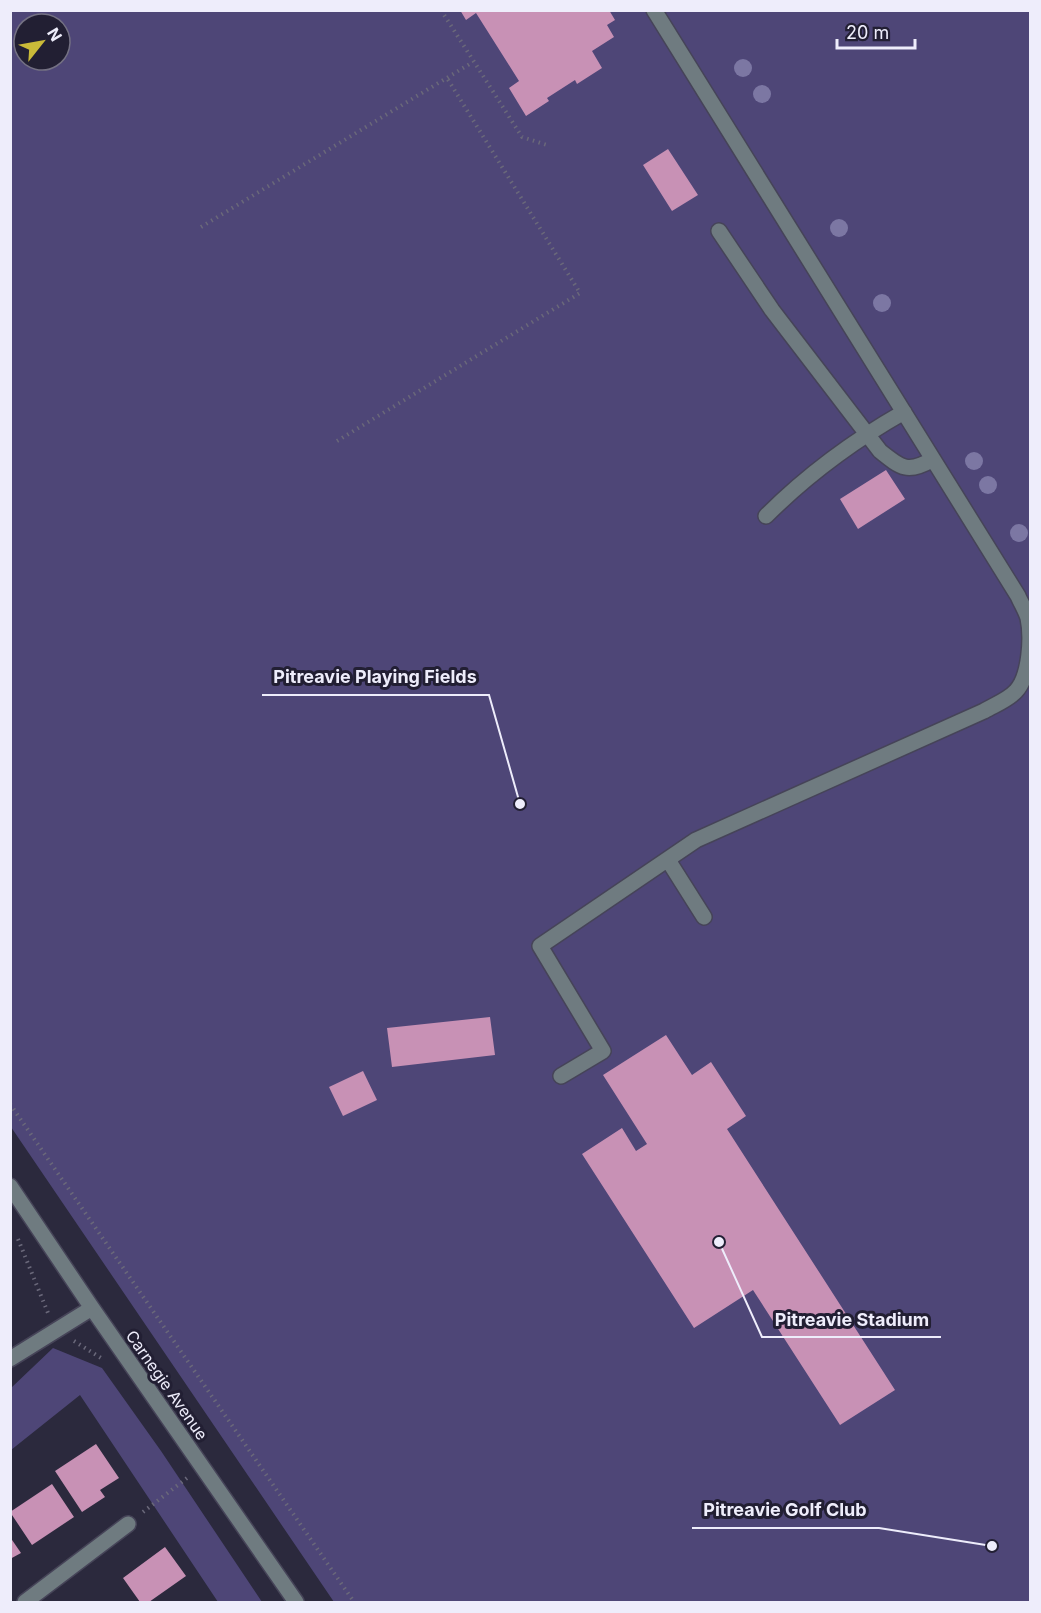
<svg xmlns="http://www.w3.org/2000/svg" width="1041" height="1613" font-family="Inter,sans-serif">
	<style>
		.green { fill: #4e4677; fill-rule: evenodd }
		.building { fill: #c891b5 }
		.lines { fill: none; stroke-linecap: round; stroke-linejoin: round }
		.minor-casing { stroke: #464458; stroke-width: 18 }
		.path { stroke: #6a687a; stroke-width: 4; stroke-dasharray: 1.5 4.5; stroke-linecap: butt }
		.minor { stroke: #6f7b80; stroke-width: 15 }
		.tree { fill: #7c77a3 }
		.labels { text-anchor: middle; stroke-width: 6; stroke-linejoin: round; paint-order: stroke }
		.street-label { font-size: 16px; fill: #eeedfb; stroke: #221f33 }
		.leader { fill: none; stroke: #eeedfb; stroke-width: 2 }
		.callout-dot { fill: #eeedfb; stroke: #221f33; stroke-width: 2 }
		.callout-label { font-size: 18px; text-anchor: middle; font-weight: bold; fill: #eeedfb; stroke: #221f33; stroke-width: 6; stroke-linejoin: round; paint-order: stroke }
	</style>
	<rect width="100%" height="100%" fill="#2b293d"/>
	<path class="green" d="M 10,11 L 1030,11 L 1030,1602 L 334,1602 L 11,1127 ZM 24,24 L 60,24 L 60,60 L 24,60 Z
		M 53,1348 L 102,1368 L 161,1451 L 262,1602 L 218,1602 L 80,1395 L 11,1450 L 11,1388 Z"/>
	<path class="building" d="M 460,10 L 609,10 L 615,20 L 607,25 L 614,37 L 592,51 L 602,68 L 577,84 L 575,80 L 547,98 L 549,101 L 526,116 L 509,88 L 519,81 L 476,13 L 466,20 Z
		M 668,149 L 698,195 L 672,211 L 643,165 Z
		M 886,470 L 905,499 L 858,529 L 840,499 Z
		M 490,1017 L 495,1055 L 392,1067 L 387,1028 Z
		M 666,1035 L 692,1075 L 711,1062 L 746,1116 L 727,1129 L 895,1390 L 840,1425 L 753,1290 L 694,1328 L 582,1154 L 622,1128 L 636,1151 L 647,1144 L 603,1075 Z
		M 363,1071 L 377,1100 L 343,1116 L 329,1087 Z
		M 96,1444 L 119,1478 L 100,1490 L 105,1497 L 82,1512 L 55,1471 Z
		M 52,1484 L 74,1517 L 32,1545 L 10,1512 Z
		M 10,1537 L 21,1553 L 10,1559 Z
		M 165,1547 L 186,1576 L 149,1602 L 140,1602 L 123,1578 Z"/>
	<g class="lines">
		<g class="minor-casing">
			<path id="minor" d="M 719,231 L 772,310 L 880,451 C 901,468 908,474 933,459
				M 766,516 C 808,474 853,441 904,412
				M 668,860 L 704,917
				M 561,1076 L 603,1051 L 540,946 L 696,840 L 984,711 C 994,705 1008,700 1016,691 C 1030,676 1032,637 1028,618 C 1026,611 1021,603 1018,596 L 654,10
				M 10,1186 L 92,1308 L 296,1602
				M 10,1359 L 92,1308
				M 25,1602 L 128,1524"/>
		</g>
		<path class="path" d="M 441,10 L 522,137 L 550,146
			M 201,227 L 473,62
			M 337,441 L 580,293 L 447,78
			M 10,1104 L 354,1602
			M 18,1239 L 48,1313
			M 74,1341 L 101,1358
			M 143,1512 L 187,1478"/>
		<use href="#minor" class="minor"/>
	</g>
	<g class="tree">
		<circle cx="743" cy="68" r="9"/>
		<circle cx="762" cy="94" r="9"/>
		<circle cx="839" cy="228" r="9"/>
		<circle cx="882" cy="303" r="9"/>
		<circle cx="974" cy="461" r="9"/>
		<circle cx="988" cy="485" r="9"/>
		<circle cx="1019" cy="533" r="9"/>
	</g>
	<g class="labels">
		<g class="street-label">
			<text transform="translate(167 1385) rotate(55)" y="6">Carnegie Avenue</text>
		</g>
	</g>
	<path class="leader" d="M520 804L489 695H262M719 1242L762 1337H941M992 1546L879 1528H692"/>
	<g class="callout-dot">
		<circle cx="520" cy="804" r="6"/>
		<circle cx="719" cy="1242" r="6"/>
		<circle cx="992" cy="1546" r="6"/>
	</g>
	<g class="callout-label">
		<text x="375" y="683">Pitreavie Playing Fields</text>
		<text x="852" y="1326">Pitreavie Stadium</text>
		<text x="785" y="1516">Pitreavie Golf Club</text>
	</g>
	<rect width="1041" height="1613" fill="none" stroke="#eeedfb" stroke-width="24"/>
	<g transform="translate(42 42) rotate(59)"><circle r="28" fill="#221f33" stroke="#747183" stroke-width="1.5"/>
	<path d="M0-4.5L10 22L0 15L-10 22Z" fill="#caba39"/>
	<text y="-9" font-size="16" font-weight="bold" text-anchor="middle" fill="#eeedfb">N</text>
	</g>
	<path d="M837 39v9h78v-9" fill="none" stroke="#eeedfb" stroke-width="3"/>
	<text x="846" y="39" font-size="18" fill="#eeedfb" stroke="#221f33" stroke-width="4.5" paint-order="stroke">20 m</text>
</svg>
